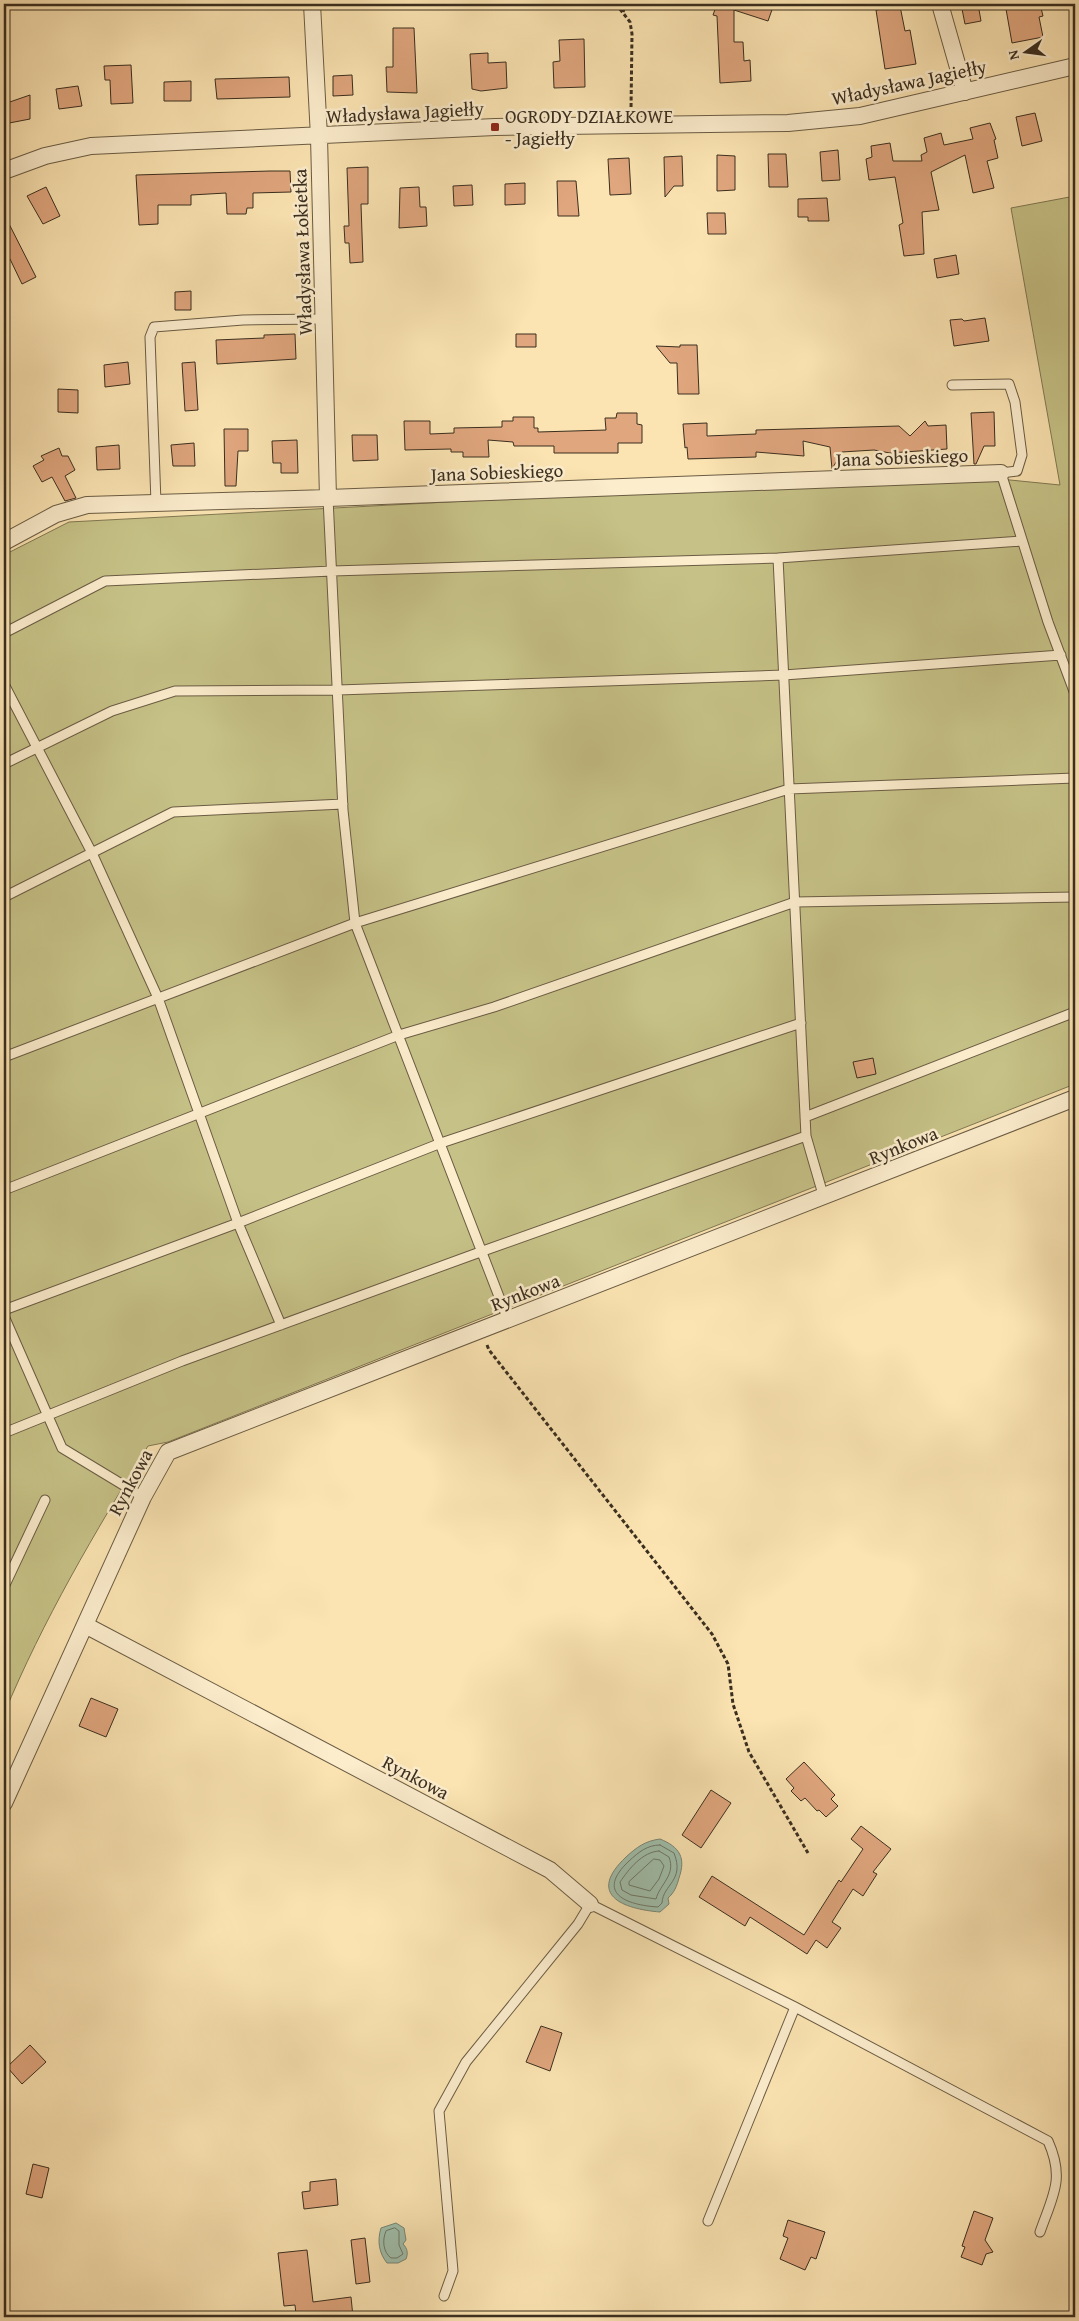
<svg xmlns="http://www.w3.org/2000/svg" width="1079" height="2321" font-family="'Gentium Book Plus',serif">
	<style>
		.garden { fill: #c6c287; stroke: #807853 }
		.water { fill: #9fbfac; stroke: #778574 }
		.lines { fill: none; stroke-linecap: round; stroke-linejoin: round }
		.shore { stroke: #6c7666; stroke-width: 1 }
		.building { fill: #e0a67e; stroke: #3a2e1f }
		.service-casing { stroke: #6a5c44; stroke-width: 11 }
		.minor-casing { stroke: #6a5c44; stroke-width: 18 }
		.path { stroke: #3a2e1f; stroke-width: 3; stroke-dasharray: 4 2.5; stroke-linecap: butt }
		.service { stroke: #fcedcd; stroke-width: 9 }
		.minor { stroke: #fcedcd; stroke-width: 16 }
		.poi-dot { fill: #8f2418; stroke: #fcedcd; stroke-width: 2 }
		.labels { text-anchor: middle; stroke-width: 5; stroke-linejoin: round; paint-order: stroke }
		.street-label { font-size: 19px; fill: #3a2e1f; stroke: #fcedcd }
		.poi-label { font-size: 19px; fill: #3a2e1f; stroke: #fcedcd; text-anchor: start }
	</style>
	<rect width="100%" height="100%" fill="#fbe4b2"/>
	<filter id="stains"><feTurbulence type="fractalNoise" baseFrequency=".004" numOctaves="4"/><feColorMatrix values="0 0 0 0 .2 0 0 0 0 .09 0 0 0 0 .02 0 0 0 .5 -.17"/></filter>
	<radialGradient id="worn" r=".72"><stop offset=".6" stop-color="#630" stop-opacity="0"/><stop offset="1" stop-color="#630" stop-opacity=".3"/></radialGradient>
	<path class="garden" d="M 1075,196 L 1075,1084 L 168,1442 L 148,1446 C 95,1532 43,1620 4,1714 L 4,555 L 69,522 L 960,475 L 1060,485 L 1011,208 Z"/>
	<path class="water" d="M 660,1839 C 680,1847 686,1858 679,1878 C 677,1886 674,1893 668,1898 L 669,1904 L 660,1912 C 623,1909 586,1895 626,1857 C 637,1847 645,1841 660,1839 Z
		M 396,2223 L 404,2228 L 406,2240 L 403,2244 C 408,2249 408,2254 406,2259 L 398,2263 L 387,2263 C 379,2253 377,2241 381,2228 Z"/>
	<g class="lines">
		<path class="shore" d="M 660,1845 L 674,1853 C 685,1881 663,1884 662,1903 L 658,1907 C 626,1905 595,1893 629,1861 C 639,1852 647,1845 660,1845 Z
			M 659,1851 L 669,1857 C 676,1875 660,1884 656,1899 L 631,1895 L 622,1890 L 620,1882 C 629,1869 642,1852 659,1851 Z
			M 654,1859 L 660,1860 L 664,1866 L 659,1879 L 650,1891 L 629,1885 L 629,1882 Z
			M 395,2228 L 399,2231 L 399,2245 L 403,2254 L 397,2258 L 391,2258 C 383,2252 382,2240 386,2231 Z"/>
	</g>
	<path class="building" d="M 717,4 L 774,4 L 768,21 L 734,10 L 734,42 L 743,42 L 744,61 L 750,60 L 751,81 L 720,83 L 717,16 L 713,15 Z
		M 961,4 L 978,4 L 981,21 L 965,24 Z
		M 1030,4 L 1040,4 L 1043,16 L 1039,17 L 1043,37 L 1012,43 L 1006,9 Z
		M 900,6 L 905,31 L 910,30 L 916,64 L 885,69 L 876,10 Z
		M 393,28 L 414,28 L 417,93 L 387,92 L 386,67 L 393,67 Z
		M 584,39 L 585,87 L 554,88 L 553,62 L 560,61 L 559,40 Z
		M 488,53 L 488,63 L 506,62 L 507,88 L 481,91 L 472,89 L 470,54 Z
		M 131,65 L 133,103 L 111,104 L 110,80 L 105,80 L 104,66 Z
		M 352,75 L 353,95 L 333,96 L 333,76 Z
		M 289,77 L 290,97 L 217,99 L 215,79 Z
		M 191,81 L 191,101 L 164,101 L 164,82 Z
		M 78,86 L 82,106 L 59,109 L 56,89 Z
		M 30,95 L 30,119 L 4,124 L 4,104 Z
		M 1035,113 L 1042,141 L 1022,146 L 1016,117 Z
		M 990,123 L 996,139 L 994,140 L 998,158 L 987,161 L 994,188 L 973,193 L 965,155 L 931,172 L 939,210 L 922,212 L 924,254 L 904,256 L 899,225 L 903,223 L 895,177 L 869,180 L 866,159 L 872,157 L 871,146 L 890,143 L 893,161 L 922,161 L 921,155 L 927,152 L 924,138 L 941,133 L 944,145 L 973,139 L 970,128 Z
		M 838,150 L 840,180 L 822,181 L 820,152 Z
		M 768,154 L 786,154 L 788,187 L 769,187 Z
		M 717,155 L 735,156 L 735,190 L 717,191 Z
		M 682,156 L 683,186 L 674,186 L 665,197 L 664,157 Z
		M 629,158 L 631,194 L 610,195 L 608,159 Z
		M 368,167 L 368,204 L 361,204 L 363,262 L 350,263 L 349,243 L 345,243 L 344,226 L 349,226 L 347,168 Z
		M 270,171 L 290,171 L 291,192 L 253,193 L 253,208 L 247,208 L 246,214 L 227,214 L 226,193 L 191,195 L 191,205 L 158,205 L 158,224 L 139,225 L 136,175 Z
		M 557,181 L 576,181 L 579,216 L 558,216 Z
		M 525,183 L 525,204 L 505,205 L 505,184 Z
		M 472,185 L 473,205 L 454,206 L 453,186 Z
		M 46,187 L 60,216 L 43,224 L 27,196 Z
		M 419,187 L 420,207 L 426,207 L 427,226 L 399,228 L 400,188 Z
		M 827,198 L 829,221 L 808,221 L 808,217 L 798,217 L 798,199 Z
		M 707,213 L 725,213 L 726,234 L 708,234 Z
		M 4,214 L 36,277 L 22,284 L 10,259 L 4,252 Z
		M 956,255 L 959,274 L 937,278 L 934,259 Z
		M 191,291 L 191,310 L 175,310 L 175,292 Z
		M 985,318 L 989,341 L 954,346 L 950,320 L 962,319 L 964,321 Z
		M 295,334 L 296,359 L 217,364 L 216,340 L 264,338 L 264,335 Z
		M 516,334 L 536,334 L 536,347 L 516,347 Z
		M 680,345 L 697,345 L 699,394 L 678,394 L 677,363 L 670,363 L 656,346 L 680,347 Z
		M 128,362 L 130,384 L 105,387 L 104,365 Z
		M 195,362 L 198,410 L 185,411 L 182,363 Z
		M 58,389 L 78,390 L 78,413 L 58,412 Z
		M 994,412 L 995,446 L 984,446 L 976,464 L 974,464 L 971,413 Z
		M 617,413 L 637,413 L 637,424 L 642,425 L 642,443 L 618,443 L 618,453 L 554,453 L 554,446 L 514,446 L 513,442 L 488,440 L 489,457 L 463,457 L 463,452 L 451,452 L 451,449 L 405,450 L 404,421 L 430,421 L 430,434 L 454,433 L 454,428 L 502,427 L 502,421 L 513,421 L 513,417 L 534,417 L 534,428 L 538,428 L 538,432 L 606,430 L 605,418 L 616,418 Z
		M 925,421 L 928,426 L 946,425 L 947,449 L 890,453 L 874,450 L 842,452 L 832,469 L 830,447 L 803,441 L 804,456 L 756,452 L 756,457 L 688,459 L 687,447 L 685,448 L 683,424 L 707,423 L 707,436 L 756,434 L 756,430 L 899,426 L 910,436 Z
		M 224,429 L 248,429 L 248,451 L 238,451 L 236,486 L 225,486 Z
		M 352,435 L 377,435 L 378,460 L 353,461 Z
		M 297,440 L 298,473 L 281,473 L 281,463 L 273,463 L 272,441 Z
		M 194,443 L 195,466 L 173,466 L 171,445 Z
		M 119,445 L 120,469 L 97,470 L 96,447 Z
		M 59,448 L 62,456 L 68,456 L 75,470 L 65,476 L 76,498 L 65,501 L 52,477 L 42,482 L 33,466 L 44,460 L 41,456 Z
		M 873,1058 L 876,1074 L 857,1078 L 853,1062 Z
		M 91,1698 L 118,1709 L 106,1737 L 79,1726 Z
		M 804,1762 L 835,1795 L 831,1799 L 838,1806 L 826,1817 L 819,1810 L 817,1811 L 805,1798 L 801,1801 L 791,1791 L 794,1788 L 786,1779 Z
		M 711,1790 L 731,1803 L 701,1848 L 682,1835 Z
		M 861,1826 L 891,1849 L 873,1872 L 877,1874 L 863,1896 L 853,1889 L 832,1922 L 841,1928 L 827,1948 L 816,1940 L 807,1954 L 750,1917 L 745,1926 L 699,1897 L 712,1876 L 804,1935 L 839,1880 L 841,1882 L 863,1849 L 851,1839 Z
		M 541,2026 L 562,2033 L 550,2071 L 526,2062 Z
		M 30,2045 L 46,2062 L 22,2084 L 7,2067 Z
		M 33,2164 L 49,2168 L 42,2198 L 26,2194 Z
		M 336,2179 L 338,2205 L 304,2209 L 302,2192 L 310,2191 L 310,2182 Z
		M 974,2211 L 993,2218 L 985,2240 L 993,2252 L 986,2254 L 982,2265 L 961,2257 L 965,2247 L 962,2246 Z
		M 788,2220 L 825,2232 L 816,2259 L 811,2257 L 805,2270 L 780,2259 L 788,2238 L 783,2236 Z
		M 365,2238 L 370,2282 L 356,2284 L 351,2240 Z
		M 307,2250 L 313,2302 L 351,2297 L 353,2317 L 303,2317 L 302,2313 L 296,2314 L 295,2305 L 284,2306 L 278,2253 Z"/>
	<g class="lines">
		<g class="service-casing">
			<path id="service" d="M 952,385 L 1009,384 L 1015,402 L 1022,455 L 1017,471 L 1001,473 L 1048,622 L 1075,694
				M 328,498 L 343,810 L 355,923 L 508,1320
				M 156,503 L 150,337 L 154,327 L 243,320 L 324,319
				M 778,558 L 1022,541
				M 4,633 L 105,581 L 332,571 L 778,558 L 806,1136 L 824,1198
				M 4,684 L 92,853 L 158,998 L 238,1223 L 281,1325
				M 4,764 L 112,711 L 175,691 L 338,690 L 784,675 L 1061,655
				M 4,897 L 173,812 L 343,804
				M 4,1057 L 355,923 L 789,789 L 1075,778
				M 805,1117 L 1075,1012
				M 4,1190 L 399,1035 L 494,1007 L 795,902 L 1075,897
				M 4,1310 L 238,1223 L 441,1143 L 801,1023
				M 4,1316 L 62,1448 L 143,1497
				M 4,1433 L 182,1361 L 483,1251 L 806,1136
				M 4,1587 L 45,1500
				M 708,2221 L 795,2007
				M 444,2296 L 453,2271 L 439,2111 L 466,2062 L 578,1924 L 590,1904 L 795,2007 L 1048,2141 C 1065,2179 1053,2195 1040,2232"/>
		</g>
		<g class="minor-casing">
			<path id="minor" d="M 312,4 L 319,137 L 328,498
				M 940,4 L 965,92
				M 4,171 L 45,156 L 91,146 L 495,127 L 788,123 L 860,116 L 1075,66
				M 4,542 L 56,514 L 87,505 L 328,498 L 1001,473
				M 85,1625 L 550,1870 L 590,1904
				M 4,1803 L 143,1497 L 168,1452 L 1075,1098"/>
		</g>
		<path class="path" d="M 616,4 L 630,22 L 632,34 L 631,110
			M 623,12 L 626,4
			M 487,1345 L 489,1350 L 712,1634 L 728,1664 L 733,1704 L 749,1752 L 808,1853"/>
		<use href="#service" class="service"/>
		<use href="#minor" class="minor"/>
	</g>
	<rect class="poi-dot" x="490" y="122" width="10" height="10" rx="2.5"/>
	<g class="labels">
		<g class="street-label">
			<text transform="translate(909 82) rotate(-12)" y="7">Władysława Jagiełły</text>
			<text transform="translate(405 112) rotate(-3)" y="7">Władysława Jagiełły</text>
			<text transform="translate(302 252) rotate(-92)" y="7">Władysława Łokietka</text>
			<text transform="translate(902 457) rotate(-2)" y="7">Jana Sobieskiego</text>
			<text transform="translate(497 472) rotate(-2)" y="7">Jana Sobieskiego</text>
			<text transform="translate(903 1145) rotate(-22)" y="7">Rynkowa</text>
			<text transform="translate(525 1292) rotate(-21)" y="7">Rynkowa</text>
			<text transform="translate(130 1482) rotate(-62)" y="7">Rynkowa</text>
			<text transform="translate(416 1777) rotate(28)" y="7">Rynkowa</text>
		</g>
		<g class="poi-label">
			<text x="505" y="123">OGRODY DZIAŁKOWE<tspan x="505" dy="22">- Jagiełły</tspan></text>
		</g>
	</g>
	<rect width="1079" height="2321" fill="none" stroke="#fbe4b2" stroke-width="20"/>
	<rect x="5" y="5" width="1069" height="2311" fill="none" stroke="#3a2e1f" stroke-width="2.5"/>
	<rect x="10" y="10" width="1059" height="2301" fill="none" stroke="#3a2e1f"/>
	<g transform="translate(1026 52) rotate(256)" stroke="#fcedcd" stroke-width="4" paint-order="stroke">
	<path d="M0-4L9 19L0 12L-9 19Z" fill="#3a2e1f"/>
	<text y="-8" font-size="14" font-weight="bold" text-anchor="middle" fill="#3a2e1f">N</text>
	</g>
	<rect width="100%" height="100%" filter="url(#stains)"/>
	<rect width="100%" height="100%" fill="url(#worn)"/>
</svg>
